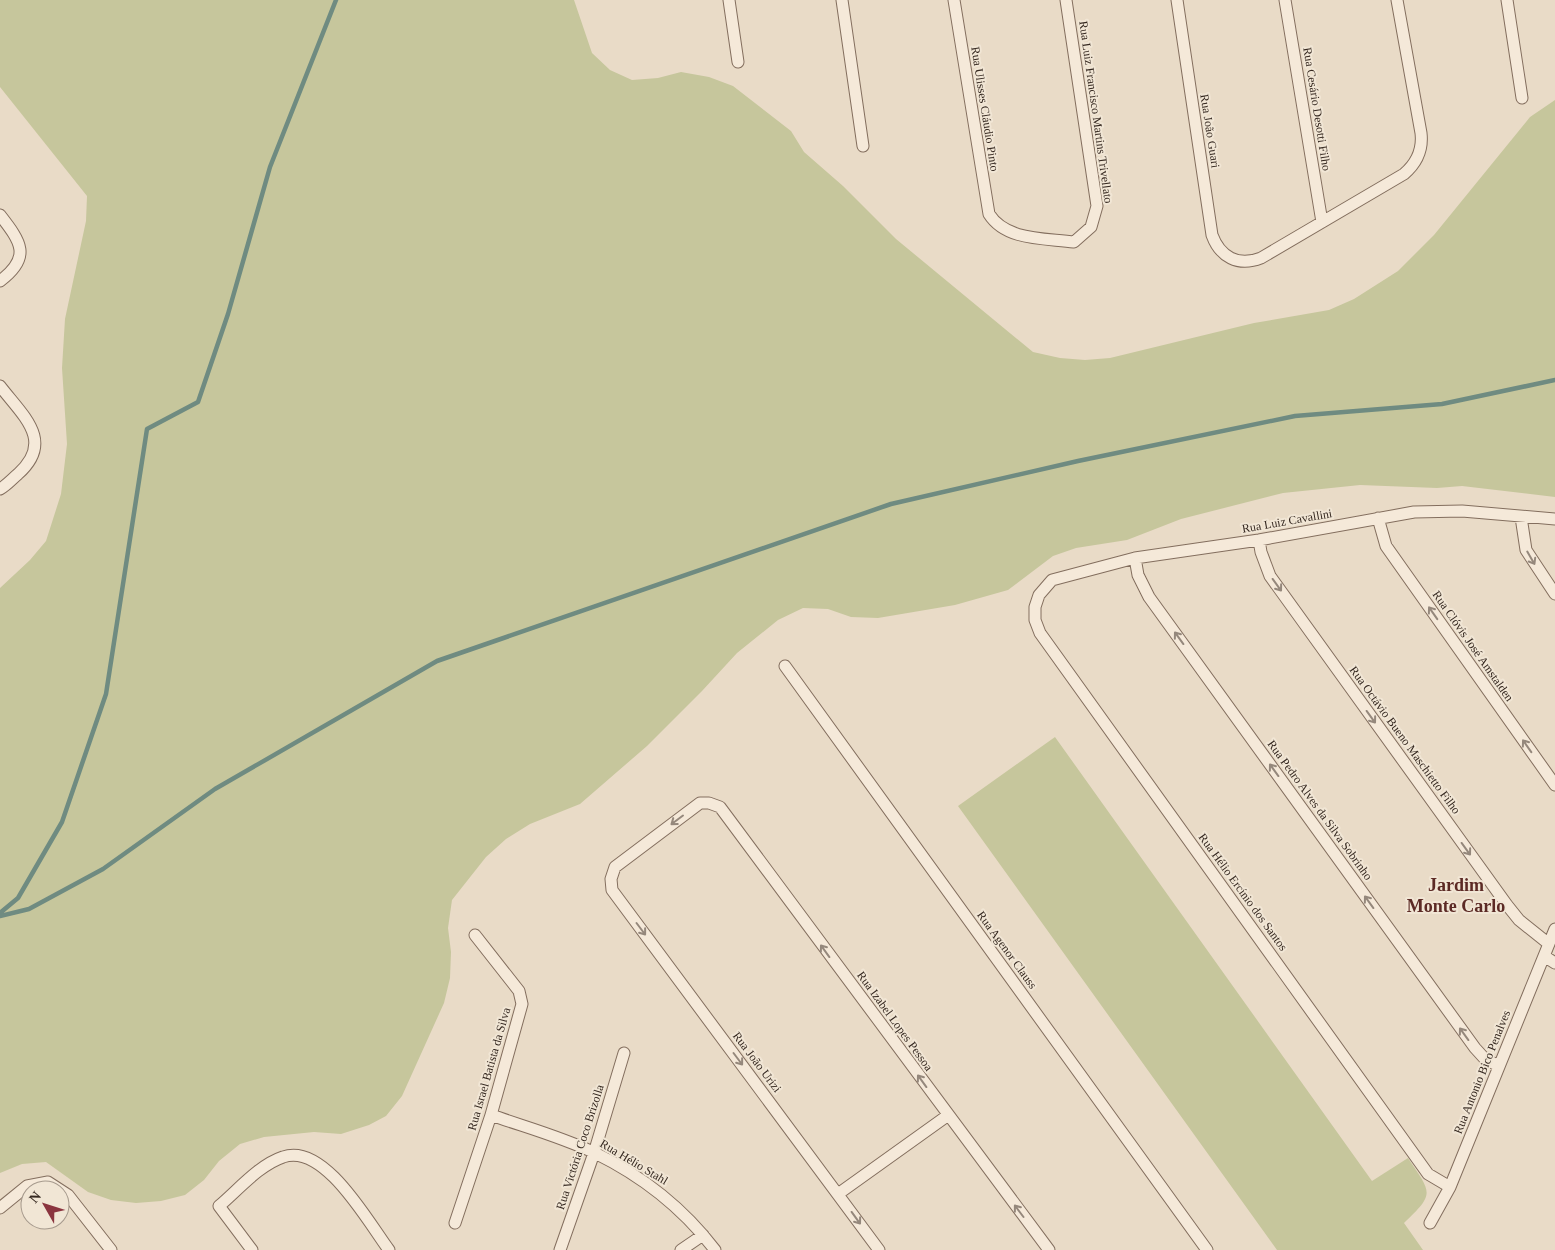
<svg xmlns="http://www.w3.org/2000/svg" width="1555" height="1250" font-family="Georgia,serif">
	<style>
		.green { fill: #c6c69c }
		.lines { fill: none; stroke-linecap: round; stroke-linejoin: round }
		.stream { stroke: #6f8b81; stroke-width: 4.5 }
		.street-casing { stroke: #836e5e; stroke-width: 13 }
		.street { stroke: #f5e9d9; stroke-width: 11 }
		.oneway { stroke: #95887c }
		.labels { text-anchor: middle; stroke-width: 4; stroke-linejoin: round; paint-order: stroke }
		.street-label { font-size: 12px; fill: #352820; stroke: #f1e6d5 }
		.district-label { font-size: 18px; font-weight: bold; fill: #5c2a25; stroke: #f1e6d5 }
	</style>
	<rect width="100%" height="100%" fill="#e9dbc7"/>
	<path class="green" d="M 0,0 L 574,0 L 592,53 L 610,70 L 632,80 L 658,78 L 681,72 L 709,77 L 733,86 L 791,131 L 804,152 L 843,186 L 896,239 L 1033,352 L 1060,358 L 1085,360 L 1110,358 L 1254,323 L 1329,310 L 1354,299 L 1398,271 L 1434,235 L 1530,117 L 1555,100 L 1555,497 L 1462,486 L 1437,488 L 1360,485 L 1283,493 L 1181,519 L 1127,540 L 1076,548 L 1053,556 L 1008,590 L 955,605 L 878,618 L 851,617 L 828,609 L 803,608 L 778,620 L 737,653 L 702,691 L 647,746 L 580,804 L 530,824 L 506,839 L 486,857 L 452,900 L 448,928 L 451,952 L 450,978 L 444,1003 L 402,1096 L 386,1116 L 369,1125 L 341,1134 L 314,1132 L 264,1137 L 240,1144 L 219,1161 L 204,1180 L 185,1195 L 161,1201 L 136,1203 L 111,1200 L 88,1192 L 46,1162 L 22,1164 L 0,1173 L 0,588 L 30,560 L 46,541 L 61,494 L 67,444 L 62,368 L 65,319 L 86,221 L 87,196 L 0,87 Z
		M 1055,737 L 1372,1181 L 1408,1158 C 1431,1193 1436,1193 1404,1223 L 1423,1250 L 1277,1250 L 958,806 Z"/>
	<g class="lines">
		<path class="stream" d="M 0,913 L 18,898 L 62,822 L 106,694 L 147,429 L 198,402 L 228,314 L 270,167 L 336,0
			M 0,916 L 29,909 L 103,869 L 215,789 L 437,661 L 891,504 L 1078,461 L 1295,416 L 1442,404 L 1555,380"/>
		<g class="street-casing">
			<path id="street" d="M 729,0 L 738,62
				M 842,0 L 863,146
				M 954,0 L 989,214 C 1006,241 1045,238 1074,242 L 1091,227 L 1097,206 L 1066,0
				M 1177,0 L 1212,235 C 1220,257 1238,267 1261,258 L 1404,174 C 1417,163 1423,150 1421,133 L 1397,0
				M 1285,0 L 1322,222
				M 1507,0 L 1522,98
				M 0,215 C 21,242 32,257 0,281
				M 0,386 C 23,416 55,441 18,474 C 12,479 7,485 0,489
				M 1521,517 L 1526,550 L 1555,594
				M 1378,518 L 1386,546 L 1555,785
				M 1259,540 L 1261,552 L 1270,576 L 1507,905 L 1519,920 L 1549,944
				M 1135,558 L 1138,575 L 1149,597 L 1475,1048 L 1485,1059 L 1499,1066
				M 785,666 L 1207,1250
				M 1544,956 L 1555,963
				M 491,1115 C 525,1127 562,1137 595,1153 C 642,1176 683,1208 715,1250
				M 1450,1187 L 1428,1174 L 1040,633 L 1035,620 L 1035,607 L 1039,595 L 1052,580 L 1135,558 L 1259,540 L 1414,512 L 1462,511 L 1555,519
				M 838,1194 L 947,1116
				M 0,1208 L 27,1186 L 48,1182 L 68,1195 L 111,1250
				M 455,1223 L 491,1115 L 522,1004 L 519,991 L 475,935
				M 1430,1223 L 1450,1187 L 1555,929
				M 252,1250 L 219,1206 C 238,1190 259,1165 283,1157 C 324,1142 368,1222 389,1250
				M 560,1250 L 594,1153 L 624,1053
				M 681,1250 L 703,1235
				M 879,1250 L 612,890 L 611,879 L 615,867 L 700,803 L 709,803 L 720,807 L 1049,1250"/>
		</g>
		<use href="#street" class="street"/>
	</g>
	<defs><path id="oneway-shaft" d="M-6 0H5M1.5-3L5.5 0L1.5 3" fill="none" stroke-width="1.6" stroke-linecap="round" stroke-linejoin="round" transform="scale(1.25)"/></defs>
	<g class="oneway">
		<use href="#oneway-shaft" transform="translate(1531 558) rotate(60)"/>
		<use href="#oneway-shaft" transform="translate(1277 585) rotate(54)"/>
		<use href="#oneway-shaft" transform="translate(1433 613) rotate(-125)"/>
		<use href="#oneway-shaft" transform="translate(1179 638) rotate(-126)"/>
		<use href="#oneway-shaft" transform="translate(1371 717) rotate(54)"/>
		<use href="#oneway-shaft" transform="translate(1527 746) rotate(-125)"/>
		<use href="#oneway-shaft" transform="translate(1274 770) rotate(-126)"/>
		<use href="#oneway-shaft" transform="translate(677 820) rotate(143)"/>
		<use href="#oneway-shaft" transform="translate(1466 849) rotate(54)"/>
		<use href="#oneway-shaft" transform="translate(1369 902) rotate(-126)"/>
		<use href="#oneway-shaft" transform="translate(641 929) rotate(53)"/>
		<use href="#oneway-shaft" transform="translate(825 951) rotate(-126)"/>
		<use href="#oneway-shaft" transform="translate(1464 1034) rotate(-126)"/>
		<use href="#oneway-shaft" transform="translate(738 1059) rotate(53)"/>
		<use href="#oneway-shaft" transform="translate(922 1081) rotate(-126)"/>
		<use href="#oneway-shaft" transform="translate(1019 1211) rotate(-127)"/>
		<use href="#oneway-shaft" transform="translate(856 1218) rotate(54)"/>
	</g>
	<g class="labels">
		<g class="street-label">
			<text transform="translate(985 109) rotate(81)" y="4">Rua Ulisses Cláudio Pinto</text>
			<text transform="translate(1317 109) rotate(81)" y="4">Rua Cesário Desotti Filho</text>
			<text transform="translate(1096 112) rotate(82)" y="4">Rua Luiz Francisco Martins Trivellato</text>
			<text transform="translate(1210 131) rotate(81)" y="4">Rua João Guari</text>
			<text transform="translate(1287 521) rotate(-10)" y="4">Rua Luiz Cavallini</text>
			<text transform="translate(1473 646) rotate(55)" y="4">Rua Clóvis José Amstalden</text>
			<text transform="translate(1405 740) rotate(54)" y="4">Rua Octávio Bueno Maschietto Filho</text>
			<text transform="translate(1320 810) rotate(54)" y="4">Rua Pedro Alves da Silva Sobrinho</text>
			<text transform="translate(1243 892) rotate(54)" y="4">Rua Hélio Ercínio dos Santos</text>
			<text transform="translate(1007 950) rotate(54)" y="4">Rua Agenor Clauss</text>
			<text transform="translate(895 1021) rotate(54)" y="4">Rua Izabel Lopes Pessoa</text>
			<text transform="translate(757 1062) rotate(53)" y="4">Rua João Urizi</text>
			<text transform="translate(489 1069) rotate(-74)" y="4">Rua Israel Batista da Silva</text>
			<text transform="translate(1482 1072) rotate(-68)" y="4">Rua Antonio Bico Penalves</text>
			<text transform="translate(580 1147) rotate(-72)" y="4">Rua Victória Coco Brizolla</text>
			<text transform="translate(634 1162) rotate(31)" y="4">Rua Hélio Stahl</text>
		</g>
		<g class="district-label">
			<text x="1456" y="891">Jardim<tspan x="1456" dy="21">Monte Carlo</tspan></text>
		</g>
	</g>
	<g transform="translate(45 1205) rotate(309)"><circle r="24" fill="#f1e6d5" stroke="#a69a8d"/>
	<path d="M0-4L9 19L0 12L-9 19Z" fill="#8b353f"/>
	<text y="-8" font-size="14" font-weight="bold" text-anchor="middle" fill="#352820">N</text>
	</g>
</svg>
